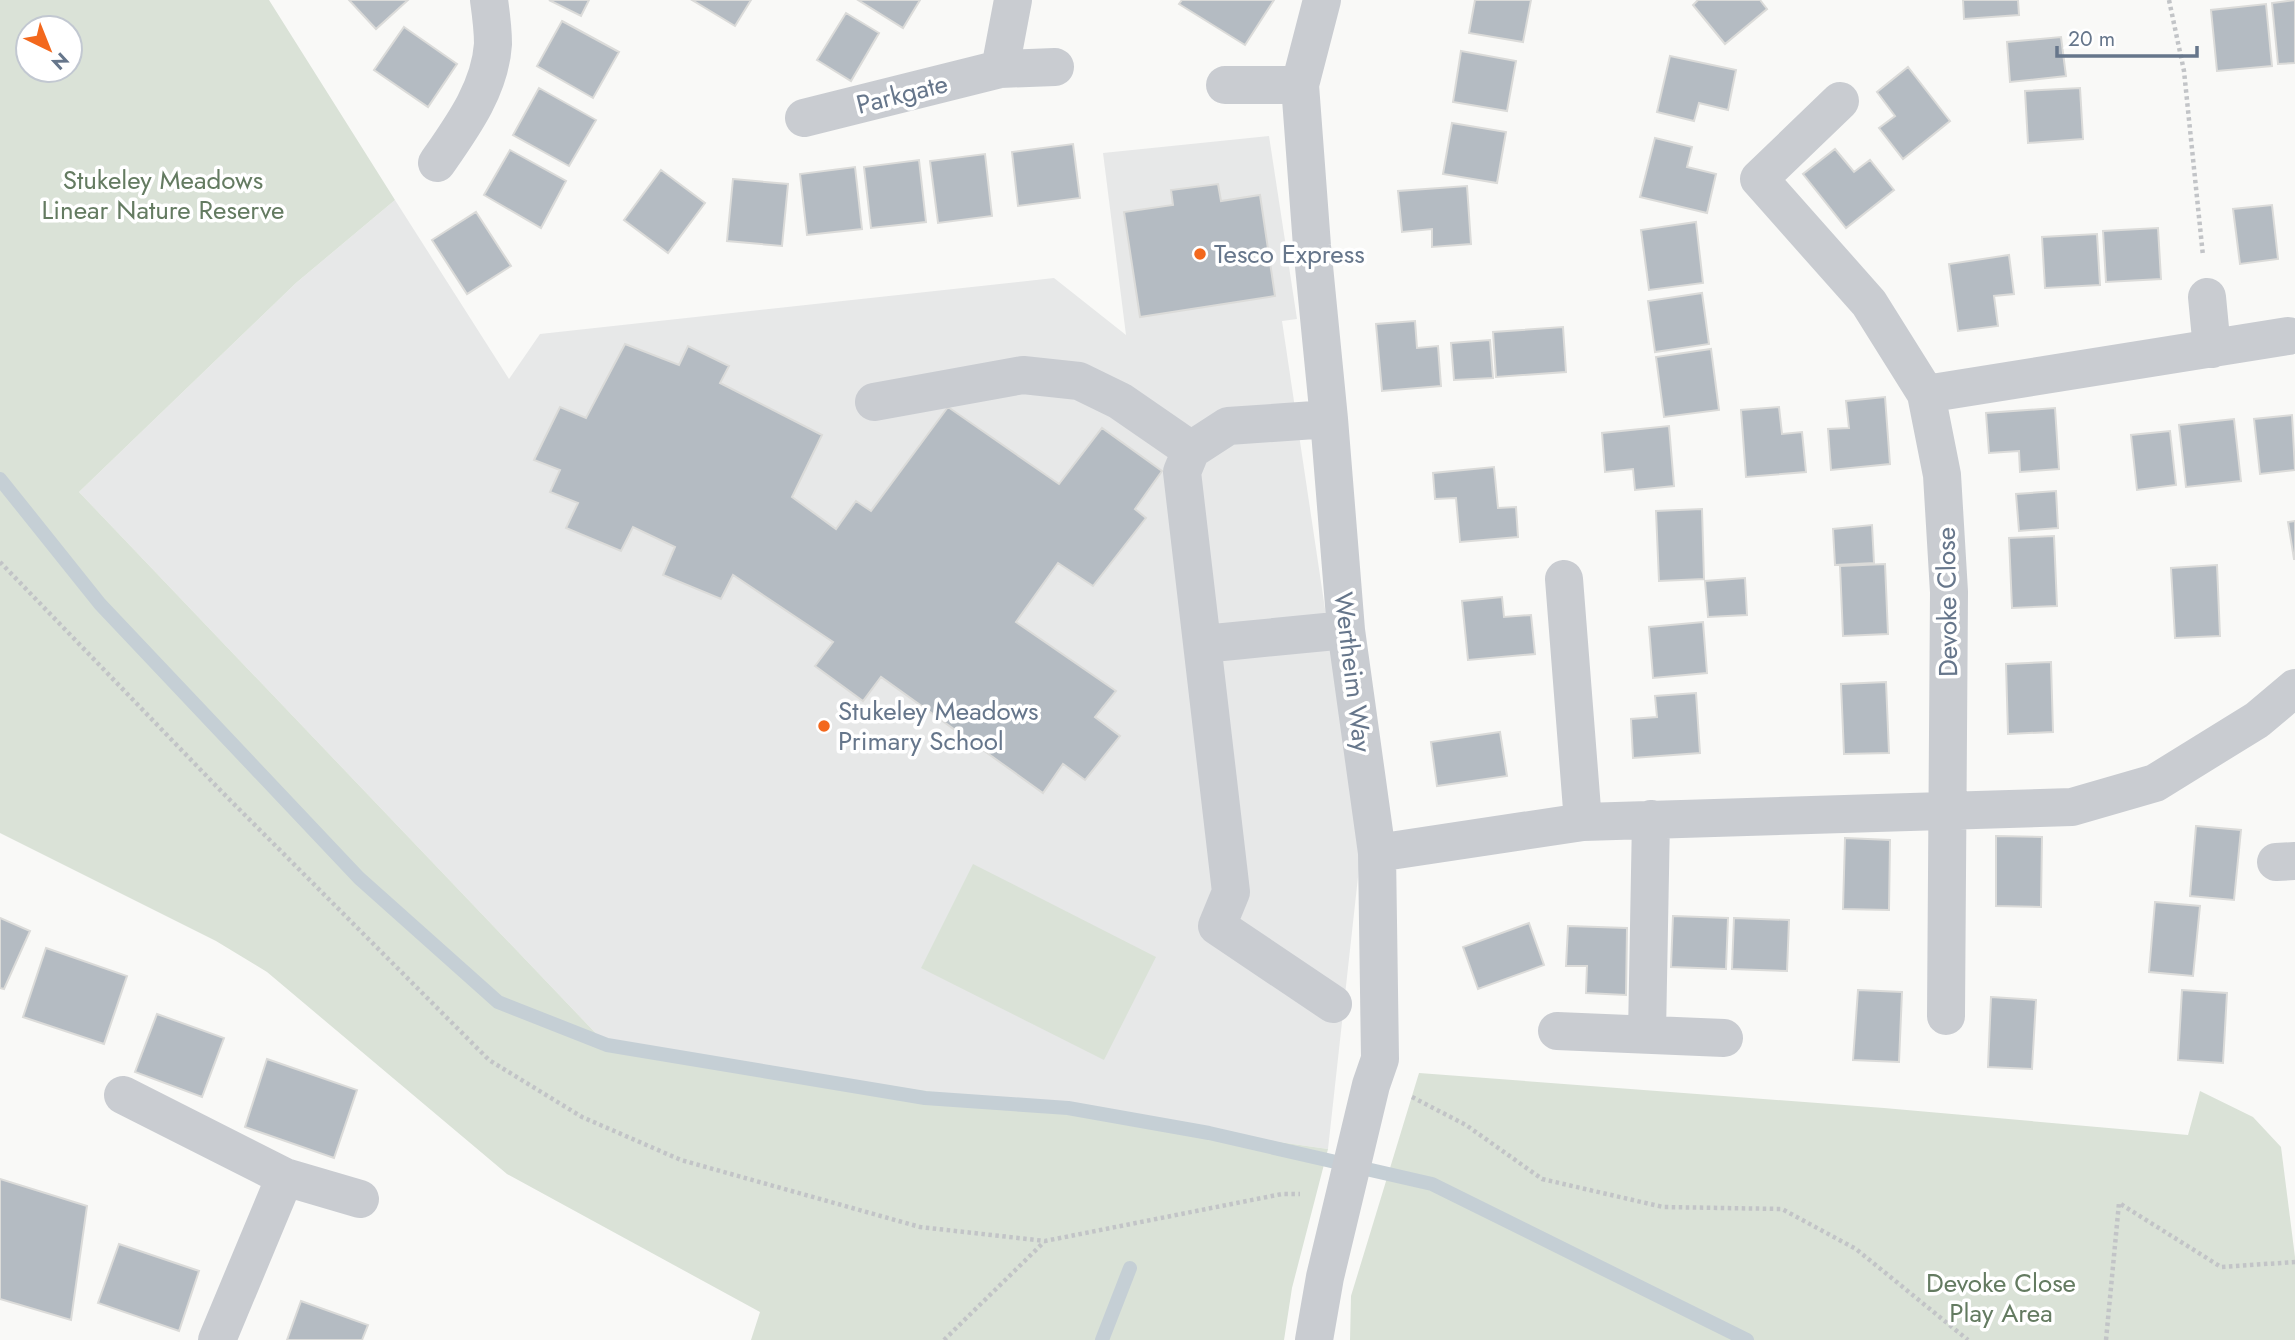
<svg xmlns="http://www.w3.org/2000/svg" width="2295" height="1340" font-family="Jost,sans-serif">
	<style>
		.built { fill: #e7e8e8 }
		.green { fill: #dae2d7; fill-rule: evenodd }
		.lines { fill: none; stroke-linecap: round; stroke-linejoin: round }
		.stream { stroke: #c5cfd5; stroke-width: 14 }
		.building { fill: #b4bbc2; stroke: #dbdbd9; stroke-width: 2 }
		.path { stroke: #c2c4c7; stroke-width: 4.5; stroke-dasharray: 3.5 3.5; stroke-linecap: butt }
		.minor { stroke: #c9ccd1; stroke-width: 38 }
		.poi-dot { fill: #f3681d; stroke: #fff; stroke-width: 2.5 }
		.labels { text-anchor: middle; stroke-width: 7; stroke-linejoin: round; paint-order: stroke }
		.street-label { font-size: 26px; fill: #66768b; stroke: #fff }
		.park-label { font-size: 26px; fill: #647b61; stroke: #fff }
		.poi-label { font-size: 26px; fill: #66768b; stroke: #fff; text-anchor: start }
	</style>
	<rect width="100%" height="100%" fill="#f9f9f7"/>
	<path class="built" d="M 1269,136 L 1297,319 L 1282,321 L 1328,629 L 1364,823 L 1328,1149 L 607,1045 L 79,492 L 296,283 L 395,200 L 509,379 L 540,334 L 1054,278 L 1126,335 L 1103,153 Z"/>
	<path class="green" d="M 0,0 L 269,0 L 395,200 L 296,283 L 79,492 L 607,1045 L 1328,1149 L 1292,1288 L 1284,1340 L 751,1340 L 760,1312 L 507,1174 L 267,972 L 216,941 L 0,833 ZM 28,28 L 70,28 L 70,70 L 28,70 Z
		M 973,864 L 1156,957 L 1104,1060 L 921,968 Z
		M 1419,1073 L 1884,1108 L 2188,1135 L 2200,1091 L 2253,1117 L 2281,1147 L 2295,1257 L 2295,1340 L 1350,1340 L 1351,1296 Z"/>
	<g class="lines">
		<path class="stream" d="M 0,479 L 100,604 L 359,878 L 498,1002 L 607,1045 L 925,1098 L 1068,1108 L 1209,1133 L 1432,1184 L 1747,1340
			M 1102,1340 L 1130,1268"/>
	</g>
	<path class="building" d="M 349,0 L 408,0 L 376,29 Z
		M 549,0 L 589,0 L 581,16 Z
		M 692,0 L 751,0 L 735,26 Z
		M 858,0 L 920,0 L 903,28 Z
		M 1182,0 L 1274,0 L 1245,45 L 1179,4 Z
		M 1475,0 L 1531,0 L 1523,42 L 1469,33 Z
		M 1698,0 L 1760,0 L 1767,9 L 1725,44 L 1693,5 Z
		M 1963,0 L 2018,0 L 2019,15 L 1964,19 Z
		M 2295,0 L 2295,63 L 2278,64 L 2272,3 Z
		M 2266,4 L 2272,66 L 2217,71 L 2211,10 Z
		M 846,13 L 879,33 L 851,81 L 817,60 Z
		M 562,21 L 619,52 L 593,98 L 537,66 Z
		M 404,27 L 457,64 L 428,107 L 374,70 Z
		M 2061,37 L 2066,76 L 2010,82 L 2007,42 Z
		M 1461,51 L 1516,61 L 1507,111 L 1453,102 Z
		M 1670,56 L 1736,70 L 1728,110 L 1699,103 L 1694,121 L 1657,112 Z
		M 1908,67 L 1950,121 L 1903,159 L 1879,128 L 1895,116 L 1877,92 Z
		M 539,88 L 596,120 L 569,166 L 513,135 Z
		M 2080,88 L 2083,139 L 2028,143 L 2025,91 Z
		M 1452,123 L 1506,132 L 1497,183 L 1443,174 Z
		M 1655,138 L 1692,147 L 1687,167 L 1716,174 L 1707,213 L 1640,197 Z
		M 1073,144 L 1080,198 L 1018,206 L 1012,152 Z
		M 1835,149 L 1854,172 L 1870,160 L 1894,190 L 1846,228 L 1803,174 Z
		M 510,150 L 566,181 L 541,228 L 484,195 Z
		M 985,154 L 992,216 L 938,223 L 930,161 Z
		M 919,160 L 926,222 L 871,228 L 864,167 Z
		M 855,167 L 862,229 L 807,235 L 800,174 Z
		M 661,170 L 705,203 L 668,253 L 624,220 Z
		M 733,179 L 788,184 L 782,246 L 727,241 Z
		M 1218,184 L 1221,201 L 1260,195 L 1275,296 L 1140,317 L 1124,212 L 1173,205 L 1171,190 Z
		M 1467,186 L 1471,244 L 1432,247 L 1432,229 L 1402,232 L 1398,191 Z
		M 2272,205 L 2278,259 L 2240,264 L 2233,209 Z
		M 476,212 L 511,266 L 467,294 L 432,240 Z
		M 1696,222 L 1703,283 L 1649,290 L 1641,230 Z
		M 2158,228 L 2161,279 L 2106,282 L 2103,231 Z
		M 2097,234 L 2100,285 L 2045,288 L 2042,237 Z
		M 2009,255 L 2014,294 L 1994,296 L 1998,326 L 1958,331 L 1949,264 Z
		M 1702,293 L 1709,344 L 1655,352 L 1648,301 Z
		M 1415,321 L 1417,348 L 1438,346 L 1441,386 L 1382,391 L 1376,324 Z
		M 1563,327 L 1566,372 L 1496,377 L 1493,332 Z
		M 1490,340 L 1493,378 L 1454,380 L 1451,343 Z
		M 625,344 L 679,365 L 688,346 L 729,366 L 720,383 L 822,435 L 792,497 L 836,529 L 856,501 L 871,511 L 948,407 L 1059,484 L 1102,428 L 1162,471 L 1135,509 L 1146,518 L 1093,586 L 1058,563 L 1016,622 L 1116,691 L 1095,717 L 1120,736 L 1085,780 L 1063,764 L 1043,793 L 881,677 L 863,701 L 815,666 L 833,642 L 733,575 L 721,599 L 663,575 L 675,547 L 633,527 L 621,551 L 566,528 L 578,503 L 550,492 L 560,470 L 534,460 L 560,407 L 586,418 Z
		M 1711,349 L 1719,410 L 1664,417 L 1656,357 Z
		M 1885,397 L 1890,464 L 1831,470 L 1828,429 L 1849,428 L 1846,401 Z
		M 1779,407 L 1782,434 L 1802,432 L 1806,472 L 1746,477 L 1741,410 Z
		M 2055,408 L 2059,469 L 2020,472 L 2019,451 L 1989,453 L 1986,413 Z
		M 2292,415 L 2295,470 L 2260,474 L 2254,419 Z
		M 2234,419 L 2241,481 L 2186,487 L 2179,425 Z
		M 1669,426 L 1674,486 L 1635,490 L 1633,469 L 1605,472 L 1602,433 Z
		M 2170,431 L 2176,485 L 2137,490 L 2131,435 Z
		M 1494,467 L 1498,508 L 1516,507 L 1518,537 L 1460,542 L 1456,498 L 1435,499 L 1433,473 Z
		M 2056,491 L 2058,528 L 2019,531 L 2016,494 Z
		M 1702,509 L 1704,579 L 1659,581 L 1656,511 Z
		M 2295,521 L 2295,559 L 2294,559 L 2288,522 Z
		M 1872,525 L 1874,563 L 1835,565 L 1833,529 Z
		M 2054,536 L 2057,606 L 2012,608 L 2009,538 Z
		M 1885,564 L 1888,634 L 1843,636 L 1840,566 Z
		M 2217,565 L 2220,636 L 2175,638 L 2171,568 Z
		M 1745,578 L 1747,615 L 1708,617 L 1705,581 Z
		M 1502,597 L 1504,617 L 1531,615 L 1535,654 L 1468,660 L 1462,601 Z
		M 1703,622 L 1707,673 L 1653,678 L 1649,627 Z
		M 2051,662 L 2053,732 L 2008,734 L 2006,664 Z
		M 1886,682 L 1889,753 L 1844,754 L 1841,684 Z
		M 1696,693 L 1700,753 L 1633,758 L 1631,719 L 1657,717 L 1655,696 Z
		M 1500,732 L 1507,776 L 1437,786 L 1431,742 Z
		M 2196,826 L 2241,830 L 2234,900 L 2190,896 Z
		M 1996,836 L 2042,837 L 2041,907 L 1996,906 Z
		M 1845,838 L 1890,840 L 1889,910 L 1843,909 Z
		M 2155,902 L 2200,906 L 2193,976 L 2149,972 Z
		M 1673,916 L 1728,918 L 1726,969 L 1671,967 Z
		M 0,918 L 30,931 L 4,989 L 0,988 Z
		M 1734,918 L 1789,920 L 1787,971 L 1732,969 Z
		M 1529,923 L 1544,965 L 1478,989 L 1463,947 Z
		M 1568,926 L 1627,928 L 1626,995 L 1586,993 L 1587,966 L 1566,966 Z
		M 46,948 L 127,976 L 104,1044 L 23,1017 Z
		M 1858,990 L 1902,992 L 1899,1062 L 1853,1060 Z
		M 2182,990 L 2227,993 L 2223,1063 L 2178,1060 Z
		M 1991,997 L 2036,1000 L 2032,1069 L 1988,1067 Z
		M 157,1014 L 224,1038 L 202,1097 L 135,1072 Z
		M 267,1059 L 357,1090 L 334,1158 L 245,1127 Z
		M 0,1179 L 87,1206 L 71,1320 L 0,1299 Z
		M 119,1244 L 199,1271 L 179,1331 L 98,1303 Z
		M 301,1301 L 368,1325 L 362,1340 L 287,1340 Z"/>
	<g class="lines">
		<path class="path" d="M 2169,0 L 2184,71 L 2203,256
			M 0,562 L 223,793 L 489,1060 L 582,1117 L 681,1160 L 920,1227 L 1045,1241 L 1282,1194 L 1300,1194
			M 1412,1097 L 1466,1125 L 1542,1179 L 1663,1207 L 1782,1209 L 1856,1249 L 1968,1340
			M 944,1340 L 1044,1242
			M 2106,1340 L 2119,1203 L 2221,1267 L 2295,1262"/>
		<path class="minor" d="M 1000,69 L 1055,67
			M 1225,85 L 1300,85
			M 1840,101 L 1759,179 L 1869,303 L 1926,394 L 1942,475 L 1949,592 L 1946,1016
			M 804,118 L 1000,69 L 1013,0
			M 437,163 C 462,127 490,89 493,44 C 493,30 491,14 489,0
			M 2207,297 L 2212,349
			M 1926,394 L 2288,336
			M 874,402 L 1023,375 L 1079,381 L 1120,401 L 1191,450
			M 1329,419 L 1228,426 L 1191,450 L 1182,472 L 1231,892 L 1217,926 L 1333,1004
			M 1564,579 L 1583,822
			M 1203,644 L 1346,630
			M 1377,853 L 1583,822 L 2072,807 L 2155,783 L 2257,720 L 2295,688
			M 2276,862 L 2295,861
			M 1557,1031 L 1724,1038
			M 1647,1034 L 1651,819
			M 123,1095 L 285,1177 L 360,1199
			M 217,1340 L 285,1177
			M 1314,1340 L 1325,1277 L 1371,1085 L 1380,1059 L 1377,853 L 1346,630 L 1329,419 L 1312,246 L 1300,85 L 1322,0"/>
	</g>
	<g class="poi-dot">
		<circle cx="1200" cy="254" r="7"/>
		<circle cx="824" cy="726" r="7"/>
	</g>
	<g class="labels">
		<g class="street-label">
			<text transform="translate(902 94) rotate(-14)" y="9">Parkgate</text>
			<text transform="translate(1947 602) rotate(-91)" y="9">Devoke Close</text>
			<text transform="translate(1353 672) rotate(83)" y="9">Wertheim Way</text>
		</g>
		<g class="park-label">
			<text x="163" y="189">Stukeley Meadows<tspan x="163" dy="30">Linear Nature Reserve</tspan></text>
			<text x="2001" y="1292">Devoke Close<tspan x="2001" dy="30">Play Area</tspan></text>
		</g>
		<g class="poi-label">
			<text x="1214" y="263">Tesco Express</text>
			<text x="838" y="720">Stukeley Meadows<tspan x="838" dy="30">Primary School</tspan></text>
		</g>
	</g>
	<g transform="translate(49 49) rotate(137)"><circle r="33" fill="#ffffff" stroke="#c2c8d1" stroke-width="2"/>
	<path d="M0-5L12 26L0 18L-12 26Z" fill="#f3681d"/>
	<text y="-10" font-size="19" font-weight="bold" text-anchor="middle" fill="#66768b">N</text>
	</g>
	<path d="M2057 46v10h140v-10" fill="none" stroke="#66768b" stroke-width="3.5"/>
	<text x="2068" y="46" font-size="21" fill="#66768b" stroke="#ffffff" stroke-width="5" paint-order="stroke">20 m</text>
</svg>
